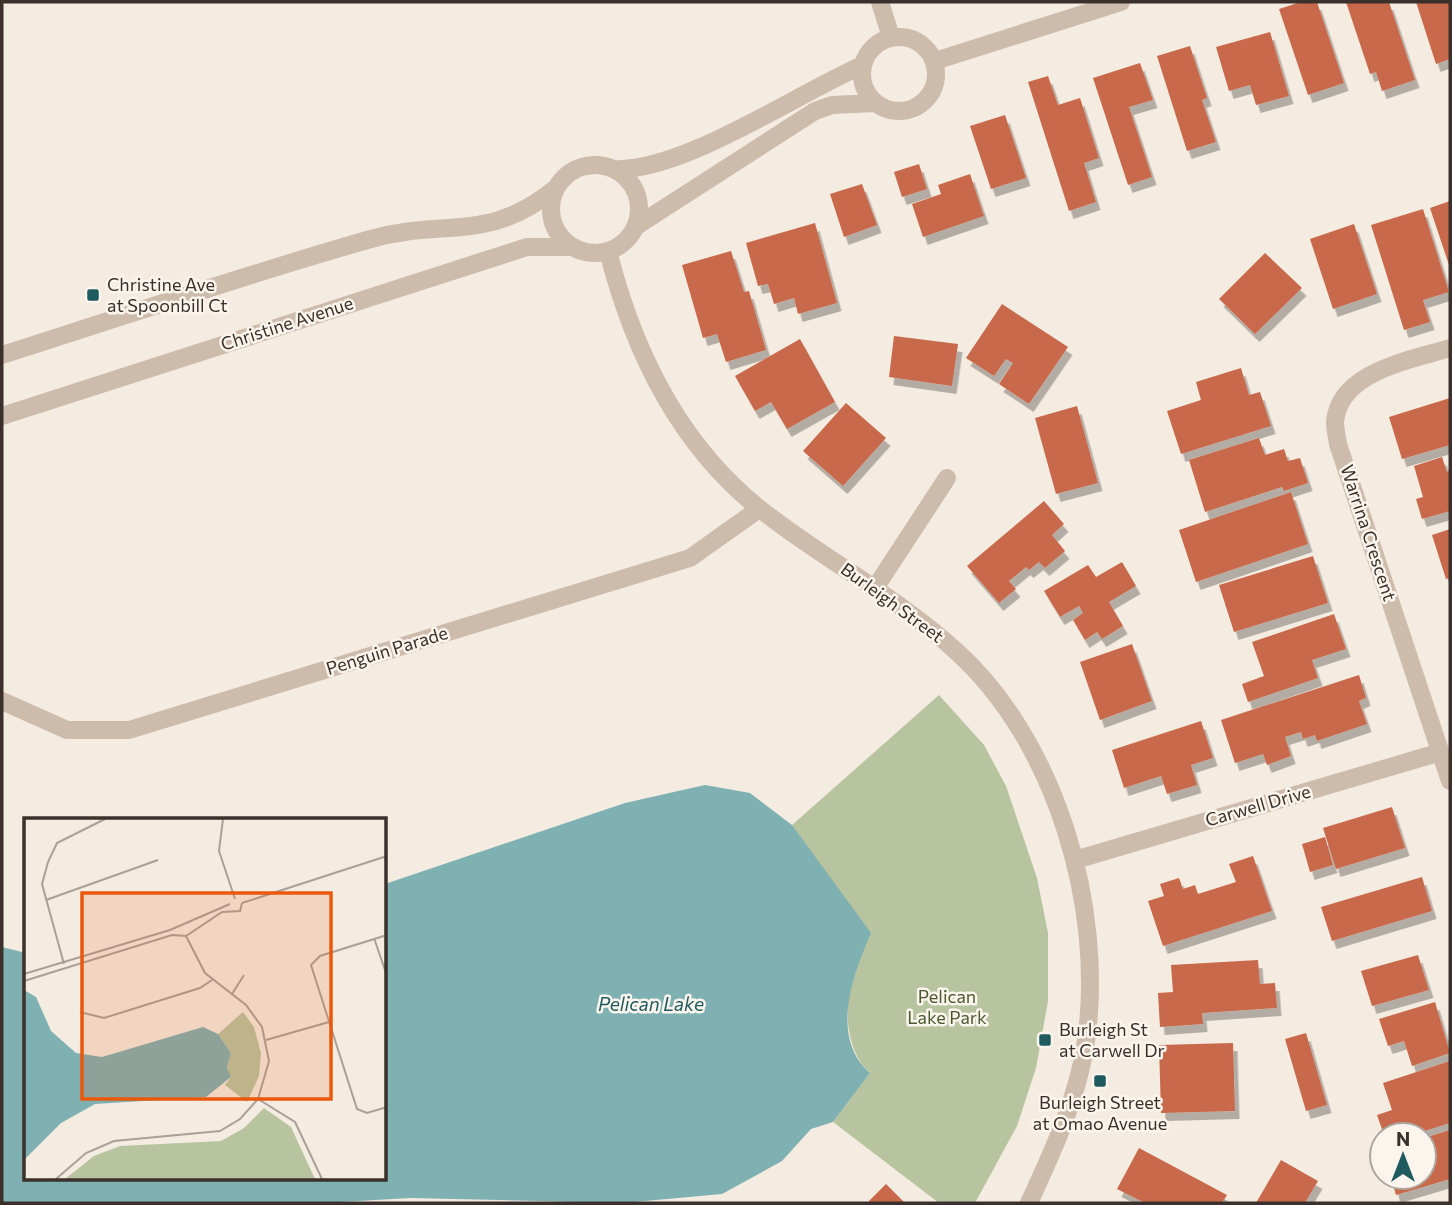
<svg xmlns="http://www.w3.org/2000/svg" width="1452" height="1205" font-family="Commissioner,sans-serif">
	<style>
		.green { fill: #b8c4a0 }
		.water { fill: #7fb0b2 }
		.building { fill: #c8694b; filter: url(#shadow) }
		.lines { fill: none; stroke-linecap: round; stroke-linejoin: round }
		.minor { stroke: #cdbbac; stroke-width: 18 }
		.tertiary { stroke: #cdbbac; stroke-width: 18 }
		.poi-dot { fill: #1f5a5e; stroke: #fbf5ee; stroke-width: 2.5 }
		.labels { text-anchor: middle; stroke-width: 5; stroke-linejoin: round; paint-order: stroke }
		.poi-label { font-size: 18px; fill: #3b302b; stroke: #fbf5ee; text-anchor: start }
		.street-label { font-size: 18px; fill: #3b302b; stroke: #fbf5ee }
		.park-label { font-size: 18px; fill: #4a5a2e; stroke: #fbf5ee }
		.water-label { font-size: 19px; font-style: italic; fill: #1f5a5e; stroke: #fbf5ee }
		.inset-road { fill: none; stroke: #aaa098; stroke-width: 2 }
		.view { fill: #e8590c; fill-opacity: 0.15; stroke: #e8590c; stroke-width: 3.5 }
		.inset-edge { fill: none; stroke: #3b302b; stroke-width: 3.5 }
	</style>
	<defs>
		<filter id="shadow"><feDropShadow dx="4.5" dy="8" stdDeviation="0" flood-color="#0004"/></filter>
	</defs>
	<rect width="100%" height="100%" fill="#f4ebe1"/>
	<path class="green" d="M 939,695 L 984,745 L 1006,786 L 1037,878 L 1048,933 L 1048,1001 L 1036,1068 L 1017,1126 L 975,1203 L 939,1203 L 833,1122 L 870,1073 C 849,1054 845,1021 849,993 C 850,983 859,972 856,962 C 841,914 820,867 792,825 Z"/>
	<path class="water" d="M 705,785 L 750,793 L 792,825 L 871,933 C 853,975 829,1037 870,1073 L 833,1122 L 811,1129 L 782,1161 L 722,1194 L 623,1203 L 411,1198 L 322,1203 L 2,1203 L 2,947 L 26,953 L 26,1179 L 385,1179 L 385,884 L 625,803 Z"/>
	<path class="building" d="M 1301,2 L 1317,2 L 1344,83 L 1308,95 L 1279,9 Z
		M 1346,2 L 1389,2 L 1415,80 L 1382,91 L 1376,72 L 1370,74 Z
		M 1416,2 L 1450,2 L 1450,59 L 1436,64 Z
		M 1270,32 L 1289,96 L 1256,105 L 1250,85 L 1229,91 L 1216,47 Z
		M 1190,46 L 1207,98 L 1202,100 L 1216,142 L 1187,151 L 1157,56 Z
		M 1140,63 L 1153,100 L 1129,107 L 1152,177 L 1128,185 L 1093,78 Z
		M 1048,76 L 1058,105 L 1080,98 L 1099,158 L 1084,163 L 1096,202 L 1069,211 L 1028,82 Z
		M 1005,115 L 1026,178 L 991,189 L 970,126 Z
		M 919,164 L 927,189 L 902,197 L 894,172 Z
		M 970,174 L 984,216 L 923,237 L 912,204 L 941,194 L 938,185 Z
		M 862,184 L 877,225 L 844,237 L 830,194 Z
		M 1450,201 L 1450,268 L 1430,208 Z
		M 1423,209 L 1449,292 L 1423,300 L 1430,322 L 1404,330 L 1371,225 Z
		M 815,223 L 837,303 L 798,314 L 794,298 L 774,304 L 768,284 L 758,286 L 746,243 Z
		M 1354,224 L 1377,294 L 1333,309 L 1310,239 Z
		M 731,251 L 744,292 L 749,291 L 766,350 L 726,362 L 717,334 L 703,338 L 682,265 Z
		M 1265,253 L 1302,288 L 1255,334 L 1219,299 Z
		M 1002,304 L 1068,347 L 1029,404 L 999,384 L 1013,363 L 1006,359 L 994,376 L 966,358 Z
		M 894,336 L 958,344 L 952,386 L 889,377 Z
		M 800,339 L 835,402 L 787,429 L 771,402 L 755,411 L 735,376 Z
		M 1241,368 L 1249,395 L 1260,392 L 1271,426 L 1181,454 L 1167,411 L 1201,400 L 1196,382 Z
		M 1450,398 L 1450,445 L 1402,459 L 1389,417 Z
		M 846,403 L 886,438 L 843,486 L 803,451 Z
		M 1077,406 L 1098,483 L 1056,494 L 1035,418 Z
		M 1259,438 L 1265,455 L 1284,449 L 1288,461 L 1300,458 L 1308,483 L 1284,491 L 1282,487 L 1205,512 L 1189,460 Z
		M 1442,457 L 1447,472 L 1450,470 L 1450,511 L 1422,519 L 1416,499 L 1423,497 L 1414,466 Z
		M 1291,492 L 1308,544 L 1196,582 L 1179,530 Z
		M 1044,501 L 1064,524 L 1052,535 L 1065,551 L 1045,568 L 1039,562 L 1029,570 L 1026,567 L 1009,581 L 1016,589 L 999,603 L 967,566 Z
		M 1450,529 L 1450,578 L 1446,579 L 1432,535 Z
		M 1313,556 L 1328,603 L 1234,632 L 1219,585 Z
		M 1122,562 L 1136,586 L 1109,602 L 1123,626 L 1102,639 L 1097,632 L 1085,640 L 1073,620 L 1083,613 L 1079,606 L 1060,617 L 1044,591 L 1088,565 L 1096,577 Z
		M 1334,614 L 1346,649 L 1312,660 L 1318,678 L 1248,702 L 1242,684 L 1264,676 L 1252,642 Z
		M 1132,644 L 1152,701 L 1100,720 L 1080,662 Z
		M 1359,675 L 1366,698 L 1359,701 L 1367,724 L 1317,741 L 1315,735 L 1303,739 L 1301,732 L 1285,737 L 1291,756 L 1267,765 L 1263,754 L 1235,763 L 1221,720 Z
		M 1201,721 L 1213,758 L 1191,765 L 1197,785 L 1167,794 L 1161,776 L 1124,788 L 1112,750 Z
		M 1392,807 L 1405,848 L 1336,869 L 1323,828 Z
		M 1325,837 L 1333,865 L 1310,872 L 1302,844 Z
		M 1253,856 L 1272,911 L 1163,946 L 1148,901 L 1164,896 L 1160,884 L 1179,878 L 1183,889 L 1195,885 L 1198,894 L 1236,882 L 1229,864 Z
		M 1422,877 L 1432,911 L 1332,941 L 1321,907 Z
		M 1418,955 L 1429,990 L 1372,1006 L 1361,971 Z
		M 1258,960 L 1260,984 L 1275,983 L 1277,1008 L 1202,1013 L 1203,1024 L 1160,1027 L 1158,993 L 1173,992 L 1171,965 Z
		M 1435,1002 L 1450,1053 L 1412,1066 L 1404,1041 L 1388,1046 L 1379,1019 Z
		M 1306,1033 L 1327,1105 L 1306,1111 L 1285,1039 Z
		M 1233,1043 L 1235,1111 L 1161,1113 L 1159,1045 Z
		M 1450,1061 L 1450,1123 L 1412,1135 L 1384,1135 L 1377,1115 L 1392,1110 L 1383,1083 Z
		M 1450,1130 L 1450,1179 L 1396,1195 L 1391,1177 L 1424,1177 L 1424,1138 Z
		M 1139,1148 L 1227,1195 L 1222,1203 L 1145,1203 L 1117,1189 Z
		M 1281,1160 L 1318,1181 L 1305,1203 L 1256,1203 Z
		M 886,1184 L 905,1203 L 867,1203 Z"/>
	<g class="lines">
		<path class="minor" d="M 880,2 L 891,37
			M 1450,348 C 1412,360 1339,371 1335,422 C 1335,429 1337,437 1338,444 L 1450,781
			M 875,588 L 947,478
			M 2,701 L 67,730 L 129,730 L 690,558 L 759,509
			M 1075,860 L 1441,752"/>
		<path class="tertiary" d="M862 74a37 37 0 1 1 74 0a37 37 0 1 1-74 0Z
			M 935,61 L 1121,2
			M551 209a44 44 0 1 1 88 0a44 44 0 1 1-88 0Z
			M 613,169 C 681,173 796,94 863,65
			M 635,227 L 815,111 L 832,105 L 876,103
			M 608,251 C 633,350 678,444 760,509 C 823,559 896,596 956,651 C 1056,741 1105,908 1086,1041 C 1078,1097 1053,1151 1029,1203
			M 2,355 C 125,316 247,274 371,239 C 444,218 488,244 556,188
			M 2,416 L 527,247 L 574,247"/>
	</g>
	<g class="poi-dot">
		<rect x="86" y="288" width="14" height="14" rx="3.5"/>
		<rect x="1038" y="1033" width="14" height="14" rx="3.5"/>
		<rect x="1093" y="1074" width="14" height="14" rx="3.5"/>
	</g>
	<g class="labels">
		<g class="poi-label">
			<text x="107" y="291">Christine Ave<tspan x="107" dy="21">at Spoonbill Ct</tspan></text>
			<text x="1059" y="1036">Burleigh St<tspan x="1059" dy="21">at Carwell Dr</tspan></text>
			<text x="1100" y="1109" text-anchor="middle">Burleigh Street<tspan x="1100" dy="21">at Omao Avenue</tspan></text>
		</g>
		<g class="street-label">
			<text transform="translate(287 324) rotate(-18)" y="6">Christine Avenue</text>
			<text transform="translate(1368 533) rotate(72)" y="6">Warrina Crescent</text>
			<text transform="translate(892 603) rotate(36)" y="6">Burleigh Street</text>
			<text transform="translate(387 651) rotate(-17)" y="6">Penguin Parade</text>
			<text transform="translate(1258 806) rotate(-16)" y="6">Carwell Drive</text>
		</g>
		<g class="park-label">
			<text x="947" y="1003">Pelican<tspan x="947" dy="21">Lake Park</tspan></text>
		</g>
		<g class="water-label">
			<text x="651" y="1011">Pelican Lake</text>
		</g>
	</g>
	<g transform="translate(24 818)">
		<rect width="362" height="362" fill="#f4ebe1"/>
		<path d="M 219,194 L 230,209 L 237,235 L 235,258 L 223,284 L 201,267 L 207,259 L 203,251 L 207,235 L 194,216 ZM 240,290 L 267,309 L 291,361 L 41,361 L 70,338 L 96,328 L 197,323 L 220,310 Z" fill="#b8c4a0"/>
		<path d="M 0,172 L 12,179 L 27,213 L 52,235 L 78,239 L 179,209 L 194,216 L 207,235 L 203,250 L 207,259 L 182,279 L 71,286 L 37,305 L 0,342 Z" fill="#7fb0b2"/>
		<path class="inset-road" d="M 199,1 L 195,33 L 211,81M 22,82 L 134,42M 218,85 L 363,38M 363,117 L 296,138 L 287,147 L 333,291 L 343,295 L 363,289M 350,120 L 363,158M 40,146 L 18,66 L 24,44 L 33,25 L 81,1M 0,156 L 146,112 L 206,86M 0,163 L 148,117 L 162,118 L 198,94 L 216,93 L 218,85M 208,176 L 220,157M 56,194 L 80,200 L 176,170 L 188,162M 242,222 L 305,204M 234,281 L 271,304 L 298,361M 32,361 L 62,335 L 90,323 L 196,313 L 216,301 L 234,281 L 245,243 L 238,209 L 222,187 L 181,155 L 162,118"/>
		<path class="view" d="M 58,75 L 307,75 L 307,281 L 58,281 Z"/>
		<rect width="362" height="362" class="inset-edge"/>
	</g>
	<rect width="1452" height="1205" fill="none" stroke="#3b302b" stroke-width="7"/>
	<g transform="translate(1403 1156)"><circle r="33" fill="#fbf5ee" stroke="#aea6a0" stroke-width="2"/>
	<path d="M0-5L12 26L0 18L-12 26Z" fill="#1f5a5e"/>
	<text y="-10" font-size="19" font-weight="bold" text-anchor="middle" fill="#3b302b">N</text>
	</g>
</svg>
